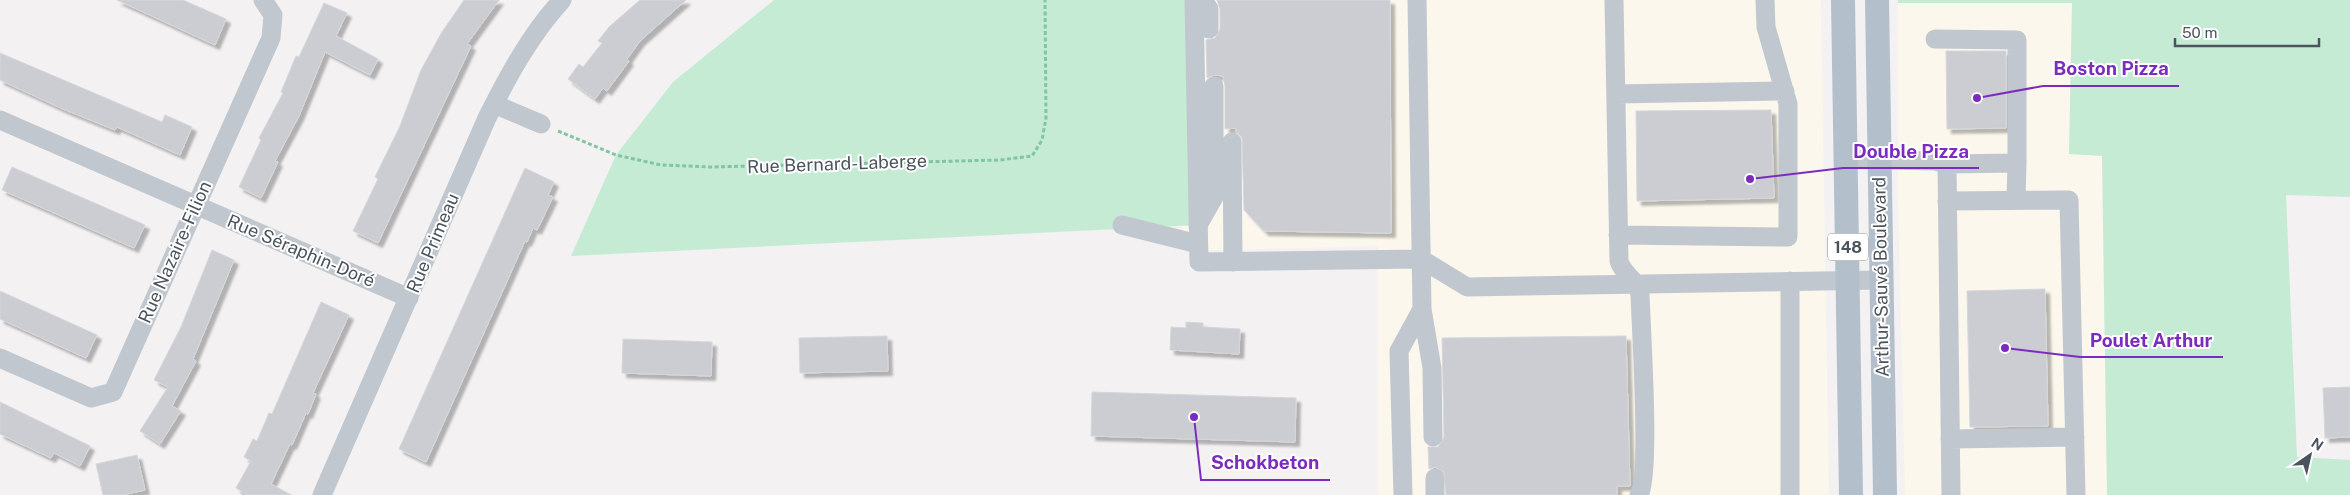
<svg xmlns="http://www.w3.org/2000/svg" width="2350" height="495" font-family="'Public Sans',sans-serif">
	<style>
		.commercial { fill: #fbf7ed }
		.green { fill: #c5ebd4 }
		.building { fill: #cbcdd2; stroke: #d5d7db; filter: url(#shadow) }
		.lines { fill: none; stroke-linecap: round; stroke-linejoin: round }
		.path { stroke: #80c5a5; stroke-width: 3; stroke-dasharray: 4 2.5; stroke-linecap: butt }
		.minor { stroke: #c1c7ce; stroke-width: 19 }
		.major { stroke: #b4bfcc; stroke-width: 24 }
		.labels { text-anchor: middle; stroke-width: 4; stroke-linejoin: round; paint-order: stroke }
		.shield { fill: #fff; stroke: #81878d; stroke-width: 1 }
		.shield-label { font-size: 16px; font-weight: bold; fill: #4b535c }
		.street-label { font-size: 18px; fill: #4b535c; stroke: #fff }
		.leader { fill: none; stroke: #7b2cbf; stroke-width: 2 }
		.callout-dot { fill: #7b2cbf; stroke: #fff; stroke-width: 2 }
		.callout-label { font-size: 19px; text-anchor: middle; font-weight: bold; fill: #7b2cbf; stroke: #fff; stroke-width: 4; stroke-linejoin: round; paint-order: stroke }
	</style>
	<defs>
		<filter id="shadow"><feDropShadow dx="4.5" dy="4.5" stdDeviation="1" flood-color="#0004"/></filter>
	</defs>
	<rect width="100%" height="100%" fill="#f3f1f1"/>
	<path class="commercial" d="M 1184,0 L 1821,0 L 1829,495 L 1378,495 L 1378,246 L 1182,251 Z
		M 1898,3 L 2072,3 L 2069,153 L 2102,156 L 2107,495 L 1905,495 L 1898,204 Z"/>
	<path class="green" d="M 774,0 L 1197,0 L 1198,225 L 571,256 L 616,155 L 673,82 Z
		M 1898,0 L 2350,0 L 2350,197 L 2286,195 L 2297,457 L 2350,460 L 2350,495 L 2107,495 L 2102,156 L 2069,154 L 2072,3 L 1898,3 Z"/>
	<path class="building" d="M 117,0 L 183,0 L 226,19 L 215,45 Z
		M 464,0 L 499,0 L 467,44 L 471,46 L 378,243 L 353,231 L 378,179 L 375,177 L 400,126 L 421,70 L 442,32 Z
		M 640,0 L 686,0 L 640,41 L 627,59 L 629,61 L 607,91 L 603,88 L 595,99 L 568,79 L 579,64 L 583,67 L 602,43 L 598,41 L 609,27 Z
		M 1217,0 L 1390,0 L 1391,233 L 1264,231 L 1244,210 L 1242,137 L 1236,132 L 1236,128 L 1225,129 L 1225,86 L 1223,76 L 1214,75 L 1207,78 L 1206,40 L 1215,38 L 1220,29 L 1220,9 Z
		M 324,3 L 347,13 L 336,36 L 378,59 L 370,75 L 325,52 L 299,116 L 275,161 L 278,162 L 261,198 L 239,187 L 261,140 L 259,138 L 283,93 L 281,92 L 296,56 L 299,57 Z
		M 1946,51 L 2006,51 L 2006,128 L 1947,129 Z
		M 0,53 L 162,122 L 165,115 L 192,127 L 180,155 L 117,127 L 115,130 L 63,109 L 0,80 Z
		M 1771,110 L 1774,198 L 1637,201 L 1636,111 Z
		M 12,167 L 145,225 L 134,248 L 2,190 Z
		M 525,168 L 554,182 L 548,195 L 553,197 L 537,230 L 533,228 L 527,242 L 525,241 L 426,462 L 399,449 Z
		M 212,250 L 234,260 L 193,359 L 196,361 L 172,406 L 181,411 L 160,444 L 140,431 L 168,387 L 154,380 L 181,327 Z
		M 2045,289 L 2048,426 L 1970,427 L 1967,291 Z
		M 0,291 L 97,335 L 86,358 L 0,319 Z
		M 321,302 L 349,315 L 313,393 L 316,394 L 308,414 L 306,413 L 292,445 L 290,444 L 271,484 L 291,495 L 248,495 L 236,488 L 251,461 L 244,457 L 253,439 L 257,441 L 269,413 L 272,414 Z
		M 1186,322 L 1203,323 L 1203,327 L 1240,329 L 1239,354 L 1170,350 L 1171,327 L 1186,328 Z
		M 887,336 L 888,371 L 800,373 L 799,338 Z
		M 1626,336 L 1630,486 L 1617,486 L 1617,495 L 1446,495 L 1444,472 L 1435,467 L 1429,469 L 1428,447 L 1438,447 L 1444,437 L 1442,338 Z
		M 623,339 L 712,342 L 711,376 L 622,373 Z
		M 2350,387 L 2350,437 L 2325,438 L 2323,388 Z
		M 1092,392 L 1296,398 L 1295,442 L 1091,436 Z
		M 0,402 L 90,446 L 80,466 L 54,453 L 51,458 L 0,434 Z
		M 137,455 L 145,490 L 122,495 L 103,495 L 96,464 Z"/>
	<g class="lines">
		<path class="path" d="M 558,131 L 616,155 L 661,165 L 711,167 L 1000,160 L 1032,156 L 1042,140 L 1046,118 L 1045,0"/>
		<path class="minor" d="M 1194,0 L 1199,262 L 1421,259 L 1467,287 L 1881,280
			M 1203,0 L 1209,9 L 1209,29
			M 1614,0 L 1619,261 C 1623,275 1638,280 1640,295 C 1641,326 1651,478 1639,495
			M 1935,39 L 2017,40 L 2017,163 L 1947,164 L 1951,495
			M 1616,94 L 1785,91
			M 494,104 L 541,124
			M 0,120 L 409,298
			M 1232,142 L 1233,262
			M 1846,159 L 1935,161 L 1947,164
			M 2016,200 L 2017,163
			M 1947,201 L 2069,200 L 2076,495
			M 1122,225 L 1198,244
			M 1198,225 L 1214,197 L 1214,86
			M 1618,235 L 1788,237 L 1788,104 L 1766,27 L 1765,0
			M 1790,281 L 1790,495
			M 1422,309 L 1432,368 L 1433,437
			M 0,358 L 91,398 L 113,392 L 271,38 L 273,15 L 263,0
			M 1950,439 L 2075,437
			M 322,495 L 487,118 C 508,76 530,35 562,0
			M 1403,495 L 1399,351 L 1422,309 L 1417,0
			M 1435,495 L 1435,478"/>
		<path class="major" d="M 1843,0 L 1851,495
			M 1877,0 L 1885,495"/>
	</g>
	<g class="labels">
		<rect class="shield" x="1828" y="233.5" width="40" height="27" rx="4"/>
		<g class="shield-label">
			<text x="1848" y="253">148</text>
		</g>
		<g class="street-label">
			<text transform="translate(837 164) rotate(-2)" y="6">Rue Bernard-Laberge</text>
			<text transform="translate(433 243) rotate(-67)" y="6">Rue Primeau</text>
			<text transform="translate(301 251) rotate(23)" y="6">Rue Séraphin-Doré</text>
			<text transform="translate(175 252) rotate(-66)" y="6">Rue Nazaire-Filion</text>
			<text transform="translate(1881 277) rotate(-91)" y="6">Arthur-Sauvé Boulevard</text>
		</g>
	</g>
	<path class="leader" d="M1977 98L2043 86H2179M1750 179L1843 168H1979M2005 348L2080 357H2223M1194 417L1201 480H1330"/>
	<g class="callout-dot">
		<circle cx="1977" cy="98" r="5"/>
		<circle cx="1750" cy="179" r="5"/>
		<circle cx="2005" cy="348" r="5"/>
		<circle cx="1194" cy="417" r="5"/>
	</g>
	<g class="callout-label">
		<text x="2111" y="75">Boston Pizza</text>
		<text x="1911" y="158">Double Pizza</text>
		<text x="2151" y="347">Poulet Arthur</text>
		<text x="1265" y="469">Schokbeton</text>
	</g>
	<g transform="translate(2310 455) rotate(34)" stroke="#ffffff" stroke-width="4" paint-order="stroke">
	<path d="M0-4L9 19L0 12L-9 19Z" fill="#4b535c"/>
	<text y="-8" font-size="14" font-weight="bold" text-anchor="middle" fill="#4b535c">N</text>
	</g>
	<path d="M2175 38v8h144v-8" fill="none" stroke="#4b535c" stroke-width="2.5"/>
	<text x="2182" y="38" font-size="15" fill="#4b535c" stroke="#ffffff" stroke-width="4" paint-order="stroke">50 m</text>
</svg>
